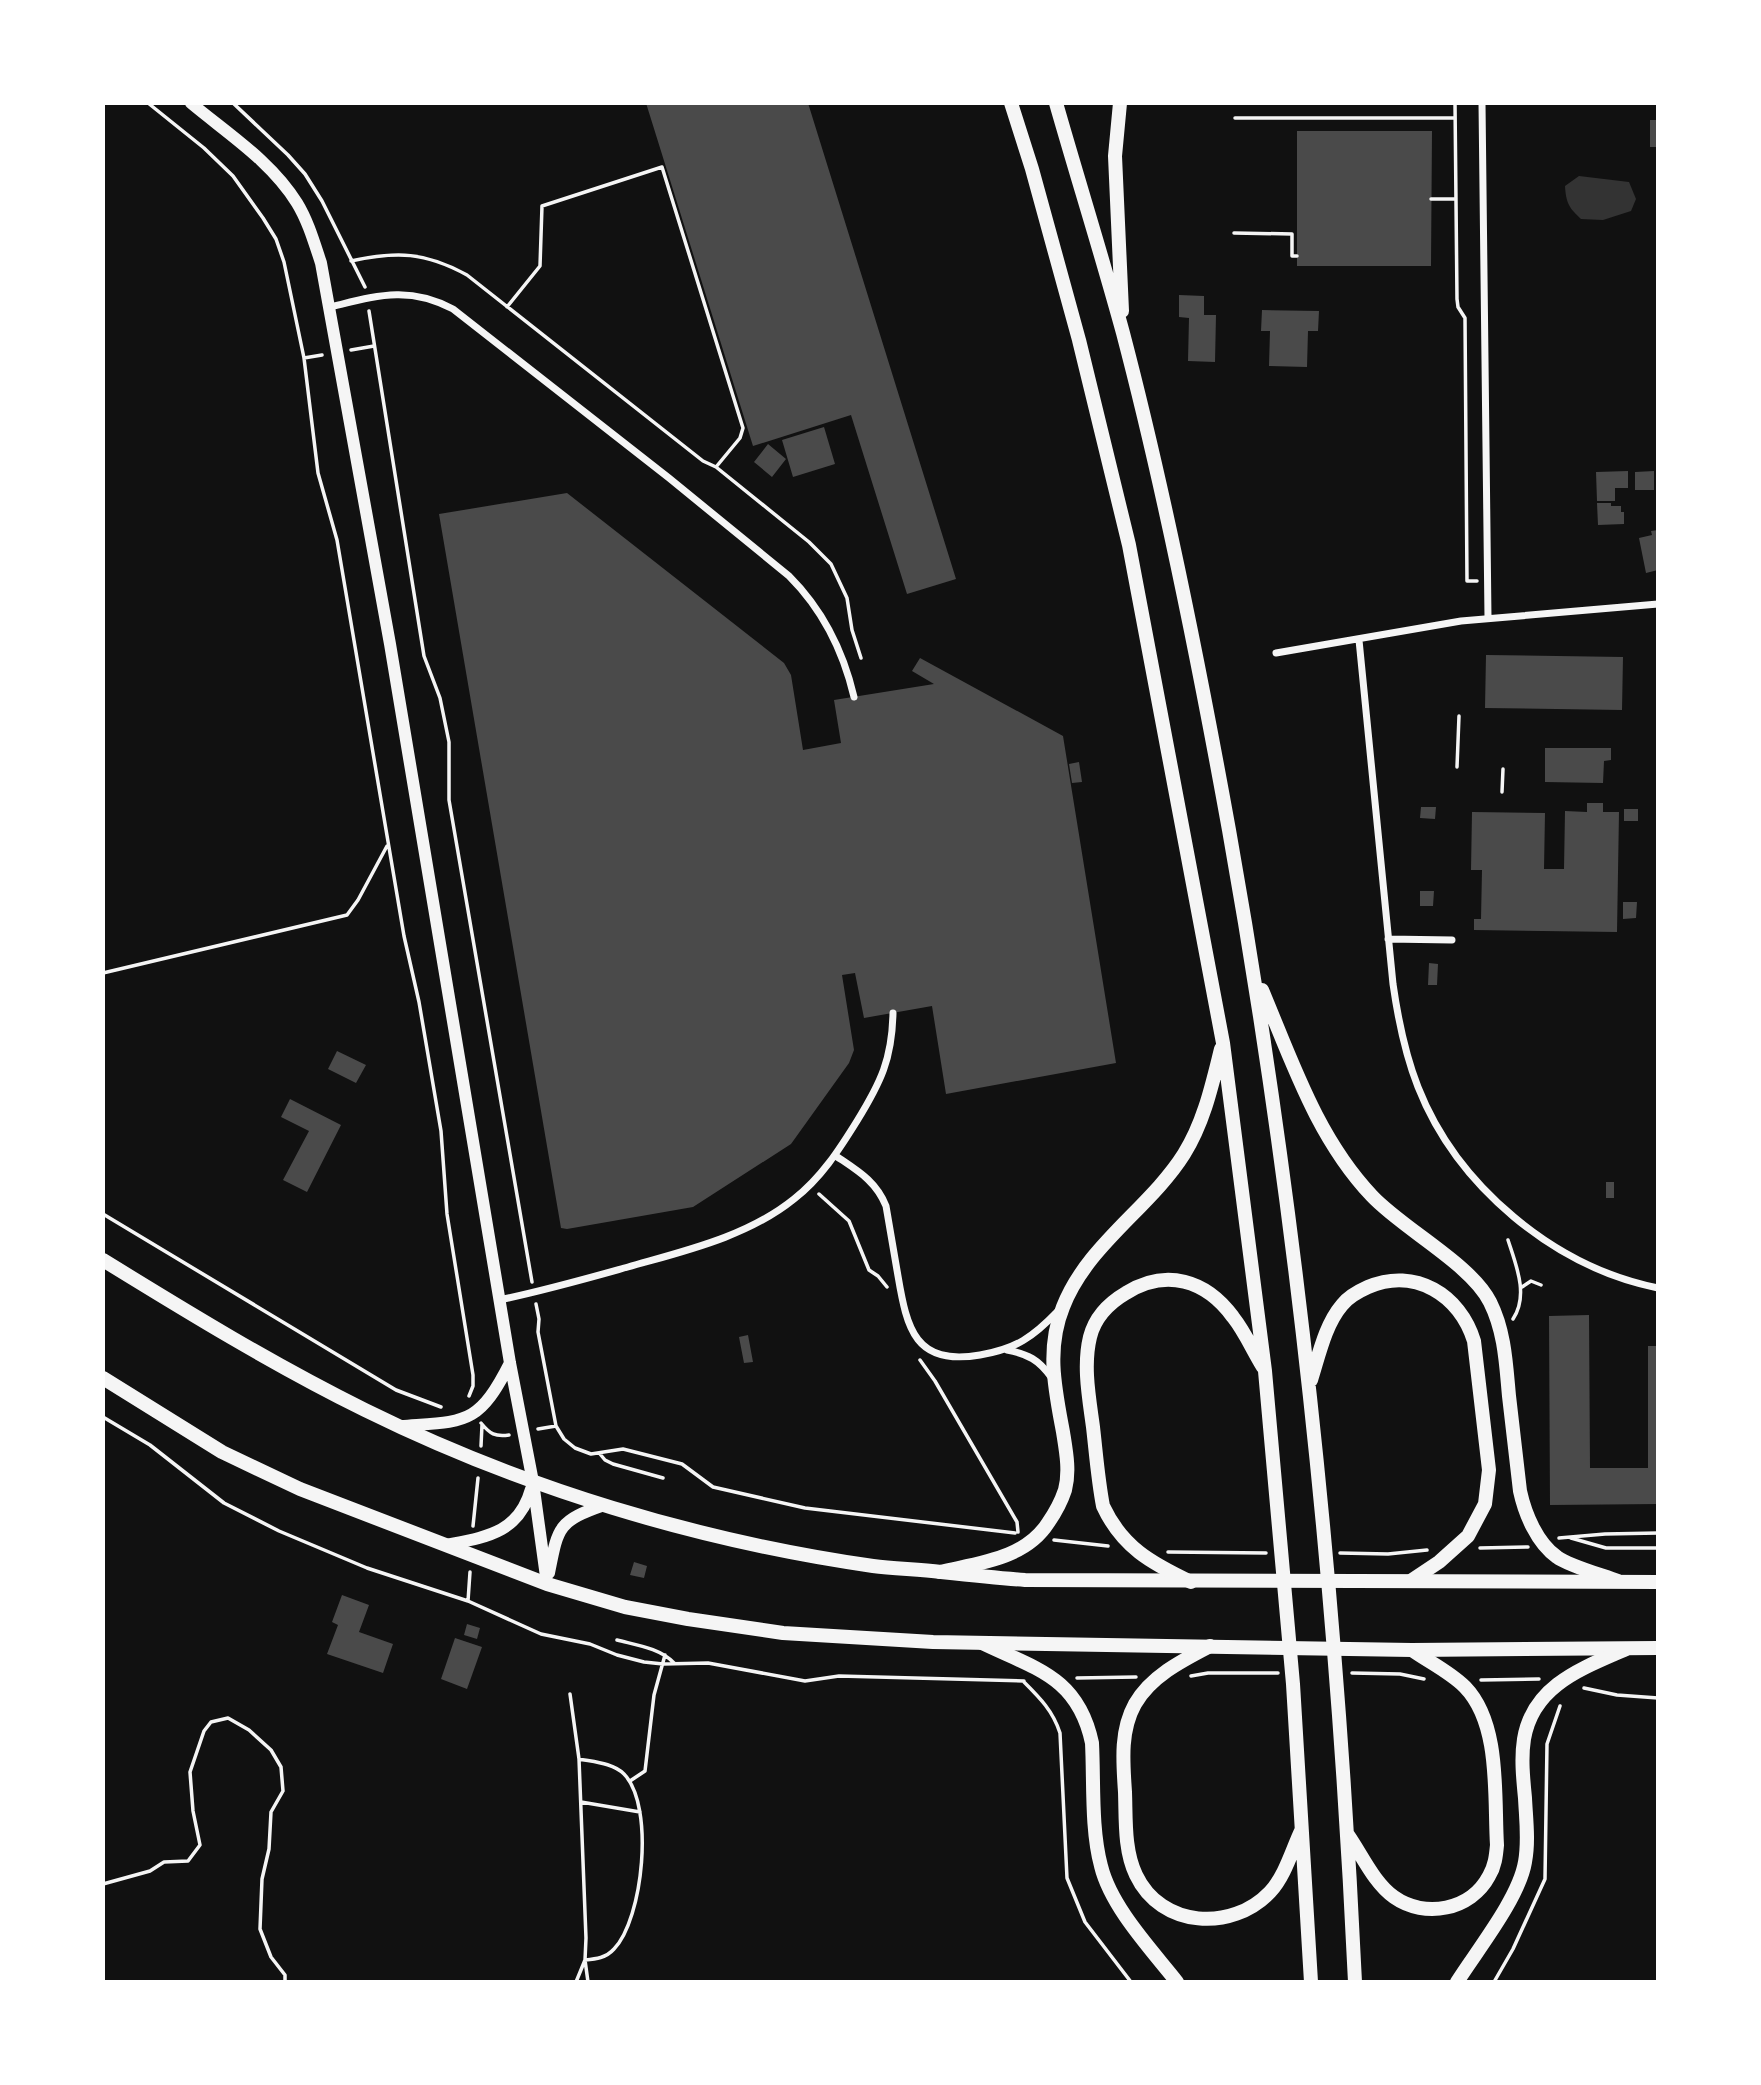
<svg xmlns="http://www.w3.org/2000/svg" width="1761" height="2085" font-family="Arial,sans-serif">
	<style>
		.water { fill: #333 }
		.building { fill: #4a4a4a }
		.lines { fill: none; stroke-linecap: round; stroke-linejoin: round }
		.path { stroke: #f5f5f5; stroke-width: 3.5 }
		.minor { stroke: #f5f5f5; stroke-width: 7 }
		.secondary { stroke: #f5f5f5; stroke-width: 12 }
		.primary { stroke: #f5f5f5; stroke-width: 14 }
		.trunk { stroke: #f5f5f5; stroke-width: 14 }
	</style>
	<rect width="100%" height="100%" fill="#111"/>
	<path class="water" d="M 1579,176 L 1629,182 L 1636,199 L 1631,211 L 1603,220 L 1581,219 C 1569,208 1566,203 1565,186 Z"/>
	<path class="building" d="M 646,103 L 808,103 L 956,579 L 907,594 L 851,415 L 753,446 Z
		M 1650,120 L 1658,120 L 1658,147 L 1650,147 Z
		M 1297,131 L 1432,131 L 1431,266 L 1297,266 Z
		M 1179,295 L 1204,296 L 1204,315 L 1216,315 L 1215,362 L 1188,361 L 1189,318 L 1179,317 Z
		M 1262,310 L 1319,311 L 1318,331 L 1308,331 L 1307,367 L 1269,366 L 1270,331 L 1261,331 Z
		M 824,427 L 835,464 L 793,477 L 782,440 Z
		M 768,444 L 786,459 L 772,477 L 754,462 Z
		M 1628,471 L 1628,488 L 1615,488 L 1615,501 L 1597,501 L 1596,472 Z
		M 1654,471 L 1654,490 L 1635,490 L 1635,472 Z
		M 567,493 L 784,663 L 791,675 L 803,750 L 841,743 L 834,700 L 934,684 L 912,671 L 920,658 L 1063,736 L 1116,1063 L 946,1094 L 932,1006 L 864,1018 L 855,973 L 842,975 L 854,1050 L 849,1063 L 791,1144 L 693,1207 L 567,1229 L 561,1228 L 439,514 Z
		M 1597,503 L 1611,503 L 1611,506 L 1621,506 L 1621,512 L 1624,512 L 1624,524 L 1598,525 Z
		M 1658,530 L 1658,570 L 1646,573 L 1639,538 L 1652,535 L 1651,531 Z
		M 1486,655 L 1623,657 L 1622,710 L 1485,708 Z
		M 1545,748 L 1611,748 L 1611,760 L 1604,761 L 1603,783 L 1545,782 Z
		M 1079,762 L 1082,782 L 1072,783 L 1069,764 Z
		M 1587,803 L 1603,803 L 1603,812 L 1619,812 L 1617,932 L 1474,930 L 1474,919 L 1481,919 L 1482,870 L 1471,870 L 1472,812 L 1545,813 L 1544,869 L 1564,869 L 1565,811 L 1587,812 Z
		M 1421,807 L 1436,807 L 1435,819 L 1420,818 Z
		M 1624,809 L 1638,809 L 1638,821 L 1624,821 Z
		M 1420,891 L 1434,891 L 1433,906 L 1420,906 Z
		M 1623,902 L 1637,902 L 1636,918 L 1623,919 Z
		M 1429,963 L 1438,964 L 1437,985 L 1428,985 Z
		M 337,1051 L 366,1065 L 356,1083 L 328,1069 Z
		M 290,1099 L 341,1125 L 307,1192 L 283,1180 L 309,1131 L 281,1117 Z
		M 1606,1182 L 1614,1182 L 1614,1198 L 1606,1198 Z
		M 1589,1315 L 1590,1468 L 1648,1468 L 1648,1346 L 1658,1346 L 1658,1504 L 1550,1505 L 1549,1316 Z
		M 748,1335 L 753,1362 L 744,1363 L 739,1337 Z
		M 634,1562 L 647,1566 L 644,1578 L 630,1575 Z
		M 342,1595 L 369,1605 L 359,1632 L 393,1644 L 383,1673 L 327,1654 L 338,1625 L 332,1622 Z
		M 467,1624 L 480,1628 L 477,1639 L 464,1635 Z
		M 455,1638 L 482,1647 L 467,1689 L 441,1679 Z"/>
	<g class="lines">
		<path class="path" d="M 148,103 L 204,148 L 233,176 L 263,218 L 276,239 L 284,262 L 304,358 L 318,473 L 337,540 L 404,936 L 419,1002 L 441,1131 L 447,1214 L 473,1375 L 473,1386 L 469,1396
			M 233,103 L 288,155 L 305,174 L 322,201 L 365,287
			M 1455,103 L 1457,299 L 1458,307 L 1465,318 L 1467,581 L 1477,581
			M 1235,118 L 1455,118
			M 1431,199 L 1456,199
			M 1234,233 L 1292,234 L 1292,256 L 1297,256
			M 351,261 C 397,251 425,252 467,275 L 703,461 L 716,467 L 740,438 L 743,428 L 662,167 L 542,206 L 540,266 L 507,307
			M 369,311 L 424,656 L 440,698 L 449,742 L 449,800 L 532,1282
			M 351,350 L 374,346
			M 304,358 L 322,355
			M 716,467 L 809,542 L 831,564 L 847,598 L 852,630 L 861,658
			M 1457,767 L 1459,716
			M 1502,792 L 1503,769
			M 103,973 L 347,915 L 358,900 L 387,846
			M 819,1194 L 849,1221 L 869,1270 L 878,1276 L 887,1287
			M 103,1214 L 396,1390 L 441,1407
			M 1508,1240 C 1516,1265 1529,1295 1513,1319
			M 1522,1287 L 1531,1281 L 1541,1285
			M 536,1304 L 539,1319 L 538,1332 L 556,1426
			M 920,1360 L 935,1381 L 1017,1522 L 1018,1532
			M 103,1417 L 150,1445 L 224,1503 L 279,1531 L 367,1568 L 468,1601 L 541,1634 L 590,1644 L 617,1655 L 644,1662 L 663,1664 L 708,1663 L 805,1681 L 839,1676 L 1024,1681
			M 481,1423 C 490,1434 495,1437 509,1435
			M 538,1429 L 556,1426 L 564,1439 L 575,1448 L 591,1454 L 623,1449 L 682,1464 L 713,1487 L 805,1508 L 1015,1533
			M 481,1446 L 482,1425
			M 600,1454 L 605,1460 L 613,1464 L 663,1478
			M 473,1526 L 478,1478
			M 1559,1538 L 1605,1534 L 1658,1533
			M 1571,1538 L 1606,1548 L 1658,1548
			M 1054,1540 L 1108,1546
			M 1480,1548 L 1528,1547
			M 1168,1552 L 1266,1553
			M 1340,1553 L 1388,1554 L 1427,1550
			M 468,1601 L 470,1572
			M 617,1640 C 636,1645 660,1648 674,1663
			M 1352,1673 L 1400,1674 L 1424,1679
			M 1191,1676 L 1208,1673 L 1278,1673
			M 1077,1678 L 1136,1677
			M 1481,1680 L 1539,1679
			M 1024,1682 C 1040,1698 1053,1711 1060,1733 L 1067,1878 L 1085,1922 L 1131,1982
			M 1584,1688 L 1617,1695 L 1658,1698
			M 570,1694 L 579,1759 L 586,1938 L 585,1960 L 576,1982
			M 579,1759 C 594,1762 613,1763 624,1774 C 655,1806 643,1919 614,1949 C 606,1958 596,1959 585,1960 L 588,1982
			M 630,1781 L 645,1771 L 654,1695 L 665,1655
			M 581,1802 L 640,1812
			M 103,1884 L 150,1871 L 164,1862 L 188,1861 L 200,1845 L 193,1811 L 190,1772 L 204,1731 L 211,1722 L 228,1718 L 249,1730 L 271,1750 L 281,1767 L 283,1791 L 271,1812 L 269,1849 L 262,1879 L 260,1929 L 271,1957 L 285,1975 L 285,1982
			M 1494,1982 L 1513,1949 L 1545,1879 L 1547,1744 L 1560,1706"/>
		<path class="minor" d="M 1482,103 L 1488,618
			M 330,307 C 376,296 408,285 453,309 L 669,478 L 789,576 C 823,610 843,650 854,697
			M 1359,640 L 1393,984 C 1398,1019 1405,1054 1418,1087 C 1457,1186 1554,1267 1658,1288
			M 1276,653 L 1461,621 L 1658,604
			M 1388,939 L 1452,940
			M 836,1156 C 858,1171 876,1181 886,1206 C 890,1230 894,1253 898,1276 C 907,1329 915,1366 980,1355 C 1016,1349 1033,1337 1058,1311
			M 499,1300 C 543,1291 585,1279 628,1267 C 684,1251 747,1237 794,1199 C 821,1178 839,1150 857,1121 C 881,1082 892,1059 893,1013
			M 1007,1350 C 1028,1354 1039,1360 1051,1377"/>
		<path class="secondary" d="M 191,103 C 228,134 271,161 297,203 C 308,221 314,242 321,263 L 390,644 L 510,1363 L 533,1482 L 547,1584
			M 401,1426 C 466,1421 478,1426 510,1363
			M 446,1545 C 486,1537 519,1533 531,1489
			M 549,1573 C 558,1527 558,1521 604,1505"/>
		<path class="primary" d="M 103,1260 C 189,1313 274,1365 365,1410 C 523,1488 698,1541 873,1566 C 895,1569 918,1569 941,1572 C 969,1575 997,1578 1025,1580 L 1658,1582
			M 103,1378 L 222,1452 L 300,1489 L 547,1584 L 625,1607 L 688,1619 L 783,1633 L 933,1642 L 1412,1650 L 1658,1648"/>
		<path class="trunk" d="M 1011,103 L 1032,169 L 1079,340 L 1129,545 L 1223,1043 L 1265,1371 L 1293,1684 L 1311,1982
			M 1056,103 C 1078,180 1102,256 1123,333 C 1166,497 1199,664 1229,830 C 1297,1211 1337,1595 1355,1982
			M 1120,103 L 1115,156 L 1122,311
			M 1262,990 C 1292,1061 1317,1138 1372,1196 C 1403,1229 1471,1264 1490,1302 C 1505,1332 1506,1364 1509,1396 C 1513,1428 1516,1459 1520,1491 C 1525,1514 1537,1543 1557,1557 C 1569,1566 1602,1575 1618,1581
			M 1311,1380 C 1319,1355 1325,1325 1342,1305 C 1348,1297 1359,1291 1368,1287 C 1415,1267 1460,1295 1474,1341 L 1489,1470 L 1485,1504 L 1468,1536 L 1439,1562 L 1412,1580
			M 940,1572 C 978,1563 1025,1559 1048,1523 C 1055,1513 1061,1502 1065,1490 C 1070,1471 1066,1451 1063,1432 C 1055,1389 1046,1349 1063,1307 C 1087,1245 1150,1208 1184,1154 C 1204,1122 1212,1085 1221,1049
			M 1191,1582 C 1151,1563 1122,1547 1103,1506 C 1098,1480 1096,1453 1093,1427 C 1089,1397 1083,1366 1090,1337 C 1095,1317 1109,1303 1126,1293 C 1166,1268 1206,1280 1233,1317 C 1245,1332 1253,1351 1263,1367
			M 982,1643 C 1036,1669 1078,1677 1092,1743 C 1094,1782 1091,1829 1101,1866 C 1111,1907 1151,1949 1177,1982
			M 1210,1646 C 1183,1660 1151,1676 1135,1704 C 1120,1731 1123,1762 1125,1792 C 1126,1819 1124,1850 1136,1875 C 1161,1928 1232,1932 1270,1892 C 1285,1876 1292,1850 1301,1831
			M 1348,1835 C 1362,1855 1374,1883 1394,1897 C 1425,1919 1471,1910 1489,1876 C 1495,1866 1496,1856 1497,1845 C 1494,1797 1501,1724 1465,1687 C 1450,1672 1429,1662 1412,1650
			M 1457,1982 C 1478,1949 1519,1898 1525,1862 C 1529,1841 1526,1819 1525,1798 C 1523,1778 1521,1758 1524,1739 C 1533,1685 1583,1668 1626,1649"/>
	</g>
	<rect width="1761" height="2085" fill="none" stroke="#ffffff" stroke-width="210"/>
</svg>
